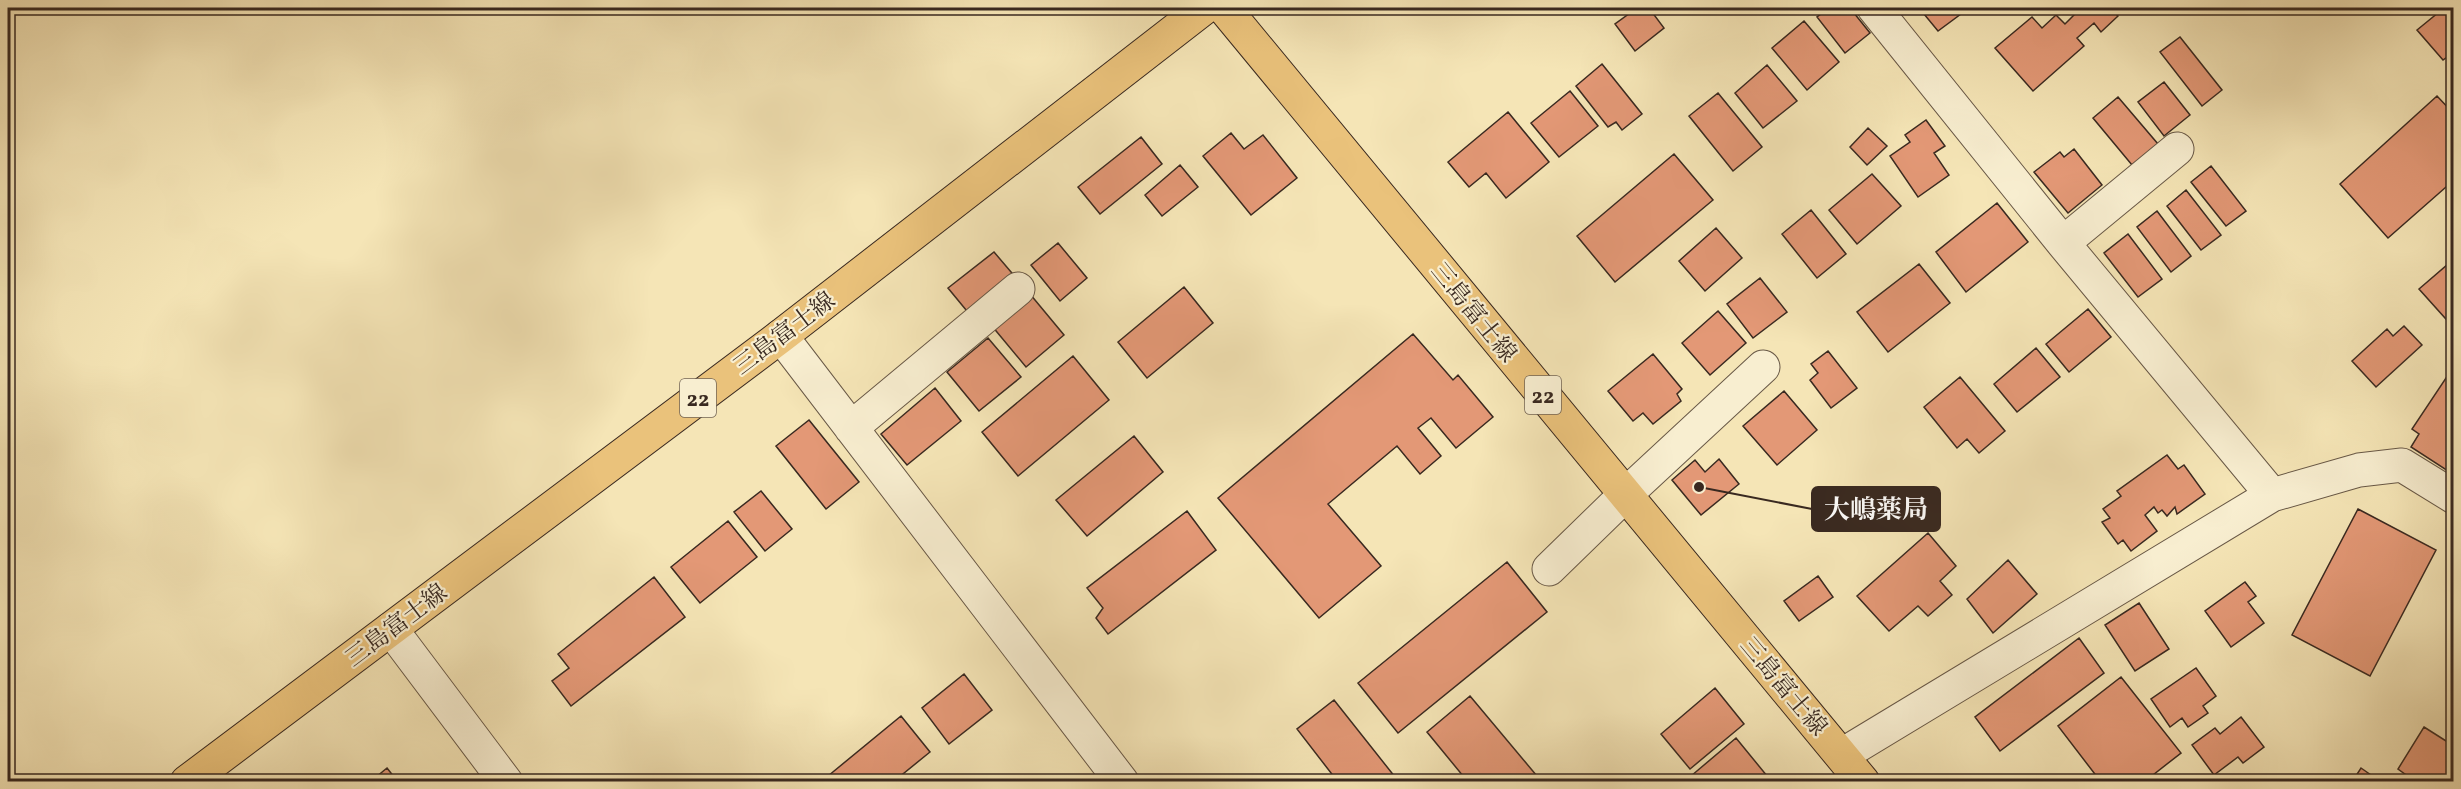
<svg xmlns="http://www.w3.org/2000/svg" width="2461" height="789" font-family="Vollkorn,'Noto Serif JP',serif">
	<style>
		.building { fill: #e39876; stroke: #392920; stroke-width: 1.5 }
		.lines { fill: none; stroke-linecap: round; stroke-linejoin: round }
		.minor-casing { stroke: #685846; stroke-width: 35 }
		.primary-casing { stroke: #392920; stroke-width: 35 }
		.minor { stroke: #f8eed0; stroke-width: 33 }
		.primary { stroke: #eac27b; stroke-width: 33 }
		.labels { text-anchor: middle; stroke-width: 4.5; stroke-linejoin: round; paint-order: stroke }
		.shield { fill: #f8eed0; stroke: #726455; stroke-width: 1.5 }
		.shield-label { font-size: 22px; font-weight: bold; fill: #392920 }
		.street-label { font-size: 24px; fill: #392920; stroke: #f8eed0 }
		.leader { fill: none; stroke: #392920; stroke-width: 2 }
		.callout-dot { fill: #392920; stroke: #f8eed0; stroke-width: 2 }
		.callout { fill: #392920; stroke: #392920; stroke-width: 2 }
		.callout-label { font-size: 26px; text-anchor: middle; font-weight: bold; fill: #fff }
	</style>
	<rect width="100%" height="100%" fill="#f5e5b6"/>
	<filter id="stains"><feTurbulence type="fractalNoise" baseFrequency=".00333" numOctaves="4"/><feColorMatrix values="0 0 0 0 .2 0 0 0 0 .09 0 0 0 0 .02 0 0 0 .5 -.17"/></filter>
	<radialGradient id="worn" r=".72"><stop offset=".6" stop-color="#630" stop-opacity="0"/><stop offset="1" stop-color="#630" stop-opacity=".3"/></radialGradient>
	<path class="building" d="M 1637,8 L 1649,8 L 1664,28 L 1635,51 L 1615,24 Z
		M 1829,8 L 1850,8 L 1870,33 L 1845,53 L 1817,17 Z
		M 1919,8 L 1969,8 L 1938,31 Z
		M 2081,8 L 2110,8 L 2118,16 L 2101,32 L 2094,23 L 2077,38 L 2084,46 L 2033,91 L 1995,48 L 2032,17 L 2042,28 L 2056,15 L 2065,24 Z
		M 2444,8 L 2454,8 L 2454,52 L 2443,60 L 2417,30 Z
		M 1804,21 L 1839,62 L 1807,90 L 1772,48 Z
		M 2180,37 L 2222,90 L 2202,106 L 2160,52 Z
		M 1602,64 L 1642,114 L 1622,130 L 1616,122 L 1608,127 L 1576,86 Z
		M 1767,65 L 1797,101 L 1763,128 L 1735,93 Z
		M 2164,82 L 2190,115 L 2164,136 L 2138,102 Z
		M 1570,91 L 1598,126 L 1559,157 L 1531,123 Z
		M 1718,93 L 1762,147 L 1733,171 L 1689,116 Z
		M 2437,96 L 2454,114 L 2454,180 L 2388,238 L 2340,184 Z
		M 2118,97 L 2158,144 L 2132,165 L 2093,118 Z
		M 1508,112 L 1549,162 L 1506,198 L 1486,173 L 1469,187 L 1448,162 Z
		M 1926,120 L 1945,146 L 1934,153 L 1949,175 L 1918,197 L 1890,156 L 1910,142 L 1905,135 Z
		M 1868,128 L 1887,146 L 1867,165 L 1850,147 Z
		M 1231,133 L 1244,149 L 1263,135 L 1297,178 L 1251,215 L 1203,156 Z
		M 1141,137 L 1162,164 L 1100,214 L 1078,187 Z
		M 2074,149 L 2102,185 L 2068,213 L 2034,172 L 2060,152 L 2064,157 Z
		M 1674,154 L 1713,200 L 1615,282 L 1577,236 Z
		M 1180,165 L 1198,187 L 1162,216 L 1145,195 Z
		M 2211,166 L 2246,211 L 2226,226 L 2191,182 Z
		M 1872,174 L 1901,206 L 1857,244 L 1829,210 Z
		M 2186,190 L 2221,235 L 2201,250 L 2167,206 Z
		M 1997,203 L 2028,242 L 1966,292 L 1936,252 Z
		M 1811,210 L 1846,254 L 1817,278 L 1782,234 Z
		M 2157,211 L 2191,256 L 2171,272 L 2137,227 Z
		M 1716,228 L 1742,258 L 1705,291 L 1679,261 Z
		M 2128,234 L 2162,279 L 2138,297 L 2104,253 Z
		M 1058,243 L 1087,278 L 1060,301 L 1031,265 Z
		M 994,252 L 1017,279 L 971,316 L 948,288 Z
		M 2454,259 L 2454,328 L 2419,289 Z
		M 1919,264 L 1950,303 L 1888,352 L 1857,312 Z
		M 1760,278 L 1787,312 L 1753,338 L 1727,304 Z
		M 1184,287 L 1213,323 L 1147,378 L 1118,342 Z
		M 1030,294 L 1064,335 L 1026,367 L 992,326 Z
		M 2088,309 L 2111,337 L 2069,372 L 2046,344 Z
		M 1718,311 L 1746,343 L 1710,375 L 1682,343 Z
		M 2404,326 L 2422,345 L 2376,387 L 2352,361 L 2387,329 L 2393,336 Z
		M 1413,334 L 1453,380 L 1458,375 L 1493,417 L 1456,448 L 1431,418 L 1418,428 L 1441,456 L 1420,474 L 1397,446 L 1328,504 L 1381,566 L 1319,618 L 1218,498 Z
		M 988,338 L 1021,377 L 979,411 L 947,372 Z
		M 2036,348 L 2060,377 L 2017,412 L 1994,384 Z
		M 1828,351 L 1857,388 L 1831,408 L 1810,380 L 1818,373 L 1811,364 Z
		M 1653,354 L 1682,389 L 1677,394 L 1681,401 L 1653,424 L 1643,413 L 1633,421 L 1608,391 Z
		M 1073,356 L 1109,400 L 1018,476 L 982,432 Z
		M 2448,375 L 2454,379 L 2454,462 L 2448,471 L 2411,447 L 2419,434 L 2412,429 Z
		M 1960,377 L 2005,431 L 1979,453 L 1967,439 L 1957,448 L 1924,407 Z
		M 935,388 L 961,421 L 907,465 L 881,434 Z
		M 1784,391 L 1817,430 L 1777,465 L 1743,426 Z
		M 809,420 L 859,482 L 826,509 L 776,446 Z
		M 1134,436 L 1163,472 L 1087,536 L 1056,500 Z
		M 2167,455 L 2178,469 L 2184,465 L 2205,494 L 2177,514 L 2175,507 L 2167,516 L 2162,510 L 2158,513 L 2154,507 L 2145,515 L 2157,531 L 2131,551 L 2123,540 L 2118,544 L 2102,522 L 2110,518 L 2103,509 L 2121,496 L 2117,491 Z
		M 1719,459 L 1739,484 L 1701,515 L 1672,480 L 1695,460 L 1705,472 Z
		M 761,491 L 792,529 L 765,551 L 734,512 Z
		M 2358,509 L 2436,550 L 2370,676 L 2292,635 Z
		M 1187,511 L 1216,550 L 1108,634 L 1096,618 L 1103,608 L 1087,588 Z
		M 728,521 L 757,557 L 700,603 L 671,567 Z
		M 1928,533 L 1956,566 L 1940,581 L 1952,595 L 1928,616 L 1918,606 L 1889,631 L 1857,596 Z
		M 2008,560 L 2037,594 L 1993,633 L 1967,599 Z
		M 1507,562 L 1547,612 L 1398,733 L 1358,683 Z
		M 1818,576 L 1833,597 L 1799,621 L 1784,601 Z
		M 654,577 L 685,617 L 571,706 L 552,681 L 569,668 L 558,654 Z
		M 2245,582 L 2256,596 L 2248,602 L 2264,623 L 2231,647 L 2205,611 Z
		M 2139,603 L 2169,649 L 2135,671 L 2105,625 Z
		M 2079,638 L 2104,673 L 2000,751 L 1975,717 Z
		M 2196,668 L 2216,696 L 2203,706 L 2208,713 L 2188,727 L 2182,718 L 2170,727 L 2151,699 Z
		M 964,674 L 992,710 L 949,744 L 922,708 Z
		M 2121,677 L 2181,753 L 2144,782 L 2101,782 L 2058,726 Z
		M 1715,688 L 1744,724 L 1690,769 L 1661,734 Z
		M 1470,696 L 1542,782 L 1468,782 L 1427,732 Z
		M 1334,700 L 1399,782 L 1338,782 L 1297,729 Z
		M 901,716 L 930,752 L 893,782 L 833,782 L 828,776 Z
		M 2241,717 L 2264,747 L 2243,763 L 2238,757 L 2214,775 L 2192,745 L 2215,728 L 2220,734 Z
		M 2424,727 L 2454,746 L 2454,782 L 2416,782 L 2398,769 Z
		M 1736,738 L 1772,782 L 1696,782 L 1691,776 Z
		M 387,768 L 398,782 L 370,782 Z
		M 2361,768 L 2381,782 L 2352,782 Z"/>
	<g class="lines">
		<g class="minor-casing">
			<path id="minor" d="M 2063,243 L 2177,149
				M 781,336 L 1122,782
				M 851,428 L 1018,289
				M 2272,495 L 2359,470 L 2402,465 L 2454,497
				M 1549,569 L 1625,495 L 1763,367
				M 391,629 L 506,782
				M 1842,755 L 2272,495 L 2063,243 L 1874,8"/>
		</g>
		<g class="primary-casing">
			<path id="primary" d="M 1224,8 L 1863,782
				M 187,782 L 781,336 L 1204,8"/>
		</g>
		<use href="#minor" class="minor"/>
		<use href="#primary" class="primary"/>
	</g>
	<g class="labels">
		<g class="shield">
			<rect x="1525" y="376" width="36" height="38" rx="4.5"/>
			<rect x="680" y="379" width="36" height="38" rx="4.5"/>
		</g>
		<g class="shield-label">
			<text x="1543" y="403">22</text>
			<text x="698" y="406">22</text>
		</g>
		<g class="street-label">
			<text transform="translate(1474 312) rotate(51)" y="8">三島富士線</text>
			<text transform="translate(784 333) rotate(-37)" y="8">三島富士線</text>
			<text transform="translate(396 625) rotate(-37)" y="8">三島富士線</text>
			<text transform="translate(1784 686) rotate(50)" y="8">三島富士線</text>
		</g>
	</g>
	<path class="leader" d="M1699 487L1812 509"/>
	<circle class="callout-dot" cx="1699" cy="487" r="6"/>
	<rect class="callout" x="1812" y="487" width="128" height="44" rx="6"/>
	<g class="callout-label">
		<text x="1876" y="518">大嶋薬局</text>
	</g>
	<rect width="2461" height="789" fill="none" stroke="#f5e5b6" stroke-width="30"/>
	<rect x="9" y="9" width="2443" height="771" fill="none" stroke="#392920" stroke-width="3"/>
	<rect x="15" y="15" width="2431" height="759" fill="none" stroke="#392920" stroke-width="1.5"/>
	<rect width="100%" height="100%" filter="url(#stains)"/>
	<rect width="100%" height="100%" fill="url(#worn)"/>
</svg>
